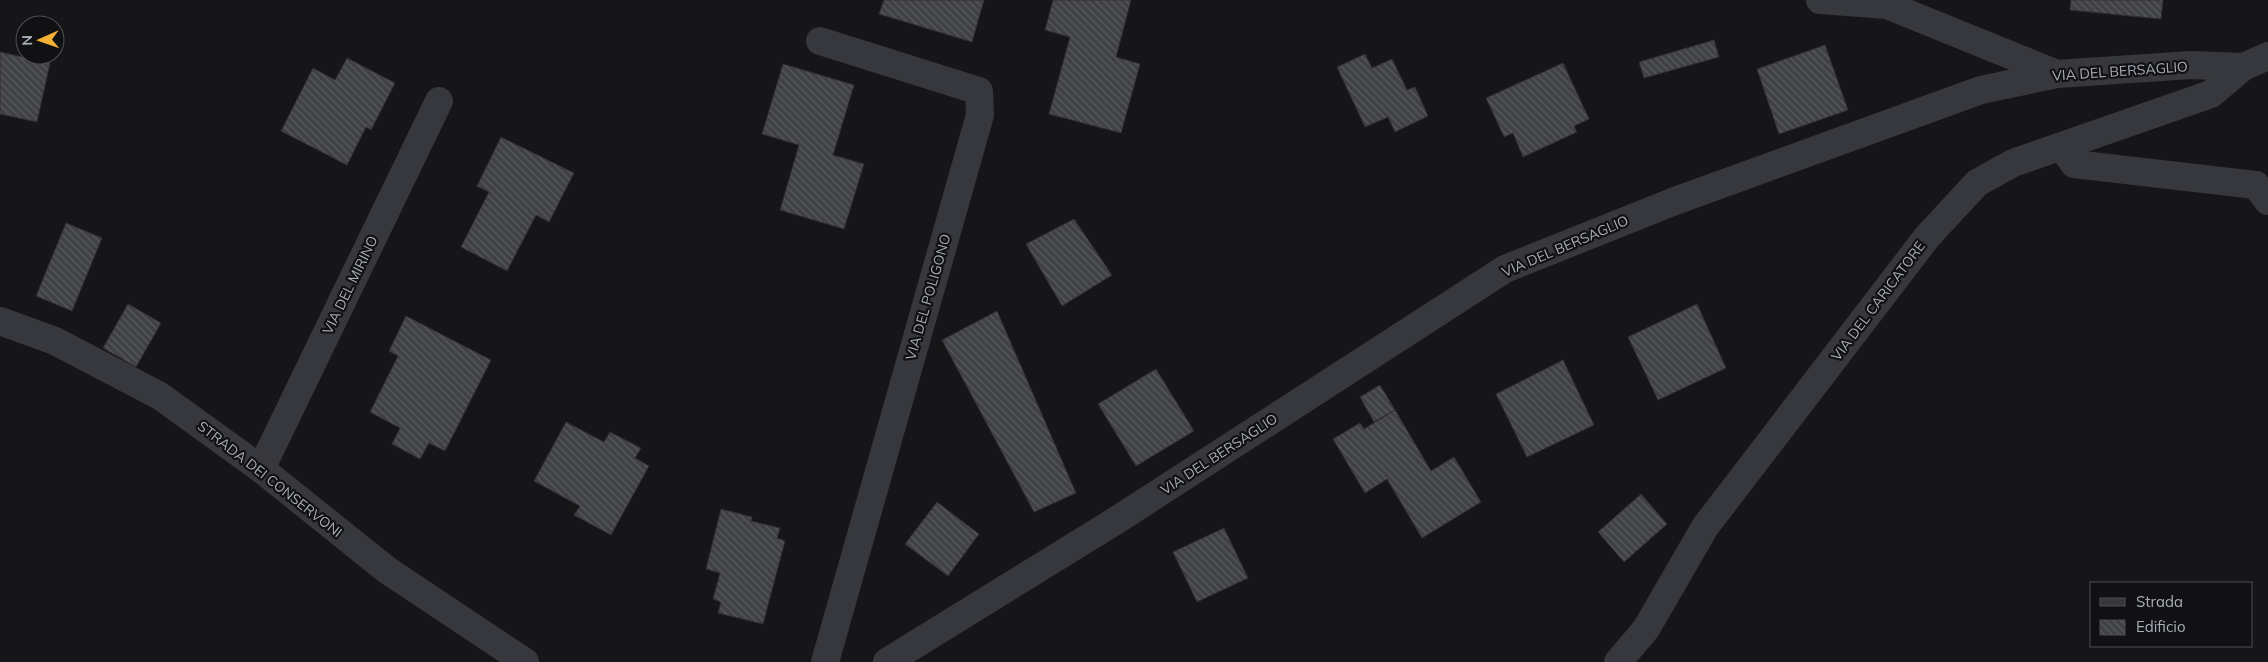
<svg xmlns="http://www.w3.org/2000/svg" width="2268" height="662" font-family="Mulish,sans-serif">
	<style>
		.building { fill: url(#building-back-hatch); stroke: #303034 }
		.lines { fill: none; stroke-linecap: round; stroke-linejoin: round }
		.minor { stroke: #37383d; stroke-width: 28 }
		.tertiary { stroke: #37383d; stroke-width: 28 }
		.labels { text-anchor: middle; stroke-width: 4.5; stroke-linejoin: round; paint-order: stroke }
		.street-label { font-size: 14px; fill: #a8adb8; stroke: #111113 }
	</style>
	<defs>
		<pattern id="building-back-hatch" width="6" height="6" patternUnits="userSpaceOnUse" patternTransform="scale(1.25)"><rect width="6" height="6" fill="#404145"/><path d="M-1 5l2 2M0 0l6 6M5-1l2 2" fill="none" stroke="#595a5e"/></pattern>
	</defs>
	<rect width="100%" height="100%" fill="#161618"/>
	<path class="building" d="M 884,0 L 984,0 L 972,42 L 879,14 Z
		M 1053,0 L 1131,0 L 1116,57 L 1140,64 L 1121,133 L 1049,114 L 1070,37 L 1045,30 Z
		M 2071,0 L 2163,0 L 2161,19 L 2070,10 Z
		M 1714,40 L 1719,57 L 1644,78 L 1639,62 Z
		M 1825,45 L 1848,110 L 1779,134 L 1757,69 Z
		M 0,52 L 50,63 L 37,122 L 0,114 Z
		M 1365,54 L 1372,68 L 1392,59 L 1407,90 L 1415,87 L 1428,116 L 1395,132 L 1388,117 L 1365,127 L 1337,67 Z
		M 347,58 L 395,83 L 371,130 L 366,127 L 347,165 L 281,131 L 313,68 L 335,80 Z
		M 1563,63 L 1589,119 L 1574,126 L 1577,132 L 1523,157 L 1513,133 L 1504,137 L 1486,98 Z
		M 783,64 L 854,85 L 833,155 L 864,164 L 844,229 L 780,210 L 799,145 L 762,134 Z
		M 501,137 L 574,173 L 549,222 L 536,215 L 507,271 L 461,247 L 489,192 L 477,186 Z
		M 1074,219 L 1112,275 L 1062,306 L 1026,244 Z
		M 66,223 L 102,238 L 72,311 L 36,296 Z
		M 128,304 L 161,323 L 136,367 L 103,348 Z
		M 1697,304 L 1726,368 L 1658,400 L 1628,337 Z
		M 997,311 L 1076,493 L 1034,512 L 942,340 Z
		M 406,316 L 491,360 L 445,451 L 429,443 L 420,459 L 392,444 L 400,428 L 370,412 L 398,356 L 389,351 Z
		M 1563,360 L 1594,425 L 1527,457 L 1496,394 Z
		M 1156,369 L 1194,431 L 1136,466 L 1098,404 Z
		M 1380,385 L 1395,410 L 1374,422 L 1360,397 Z
		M 1395,410 L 1431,471 L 1454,457 L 1481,502 L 1422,538 L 1387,479 L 1365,493 L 1333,439 L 1360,423 L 1364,429 Z
		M 566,422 L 604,442 L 610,432 L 641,448 L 635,458 L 649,466 L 611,535 L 574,515 L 580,506 L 534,481 Z
		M 1641,494 L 1667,524 L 1624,562 L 1598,532 Z
		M 937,502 L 979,534 L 948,576 L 905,544 Z
		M 721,509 L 752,517 L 751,521 L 780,528 L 777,538 L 785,541 L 763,624 L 718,613 L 721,602 L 713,599 L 720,573 L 706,569 Z
		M 1224,528 L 1248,578 L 1197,602 L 1173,552 Z"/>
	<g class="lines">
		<path class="minor" d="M 1820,0 L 1887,5 L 2057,74
			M 820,41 L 979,91 L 980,115 L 825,662
			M 2062,147 L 2074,164 L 2256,185 L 2268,201
			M 261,469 L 439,101
			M 887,662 L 1120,518 L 1505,269 L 1675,201 L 1981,90 L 2057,74 L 2191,65 L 2243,67 L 2268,56
			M 1618,662 L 1646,629 L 1705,527 L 1927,237 L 1977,183 L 2013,163 L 2211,94 L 2243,67"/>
		<path class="tertiary" d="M 0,321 L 55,341 L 160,396 L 261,469 L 387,570 L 525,662"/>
	</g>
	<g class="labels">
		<g class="street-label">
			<text transform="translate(2120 71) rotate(-4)" y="5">VIA DEL BERSAGLIO</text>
			<text transform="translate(1565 246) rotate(-23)" y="5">VIA DEL BERSAGLIO</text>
			<text transform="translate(350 285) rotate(-64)" y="5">VIA DEL MIRINO</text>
			<text transform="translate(928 297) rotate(-74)" y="5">VIA DEL POLIGONO</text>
			<text transform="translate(1878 301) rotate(-53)" y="5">VIA DEL CARICATORE</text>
			<text transform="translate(1219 454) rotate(-33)" y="5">VIA DEL BERSAGLIO</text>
			<text transform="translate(270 479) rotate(38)" y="5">STRADA DEI CONSERVONI</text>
		</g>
	</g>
	<rect x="2090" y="582" width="162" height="65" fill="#111113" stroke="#4d4f55"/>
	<rect x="2100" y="598" width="25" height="8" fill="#37383d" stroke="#4d4f55"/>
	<text x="2136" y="607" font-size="15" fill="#a8adb8">Strada</text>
	<rect x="2100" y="620" width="25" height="15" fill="url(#building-back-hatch)" stroke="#4d4f55"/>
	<text x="2136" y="632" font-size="15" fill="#a8adb8">Edificio</text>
	<g transform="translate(40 40) rotate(268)"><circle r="24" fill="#111113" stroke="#4d4f55"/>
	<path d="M0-4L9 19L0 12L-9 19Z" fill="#f2b134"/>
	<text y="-8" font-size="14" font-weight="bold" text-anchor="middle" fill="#a8adb8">N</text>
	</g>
</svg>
